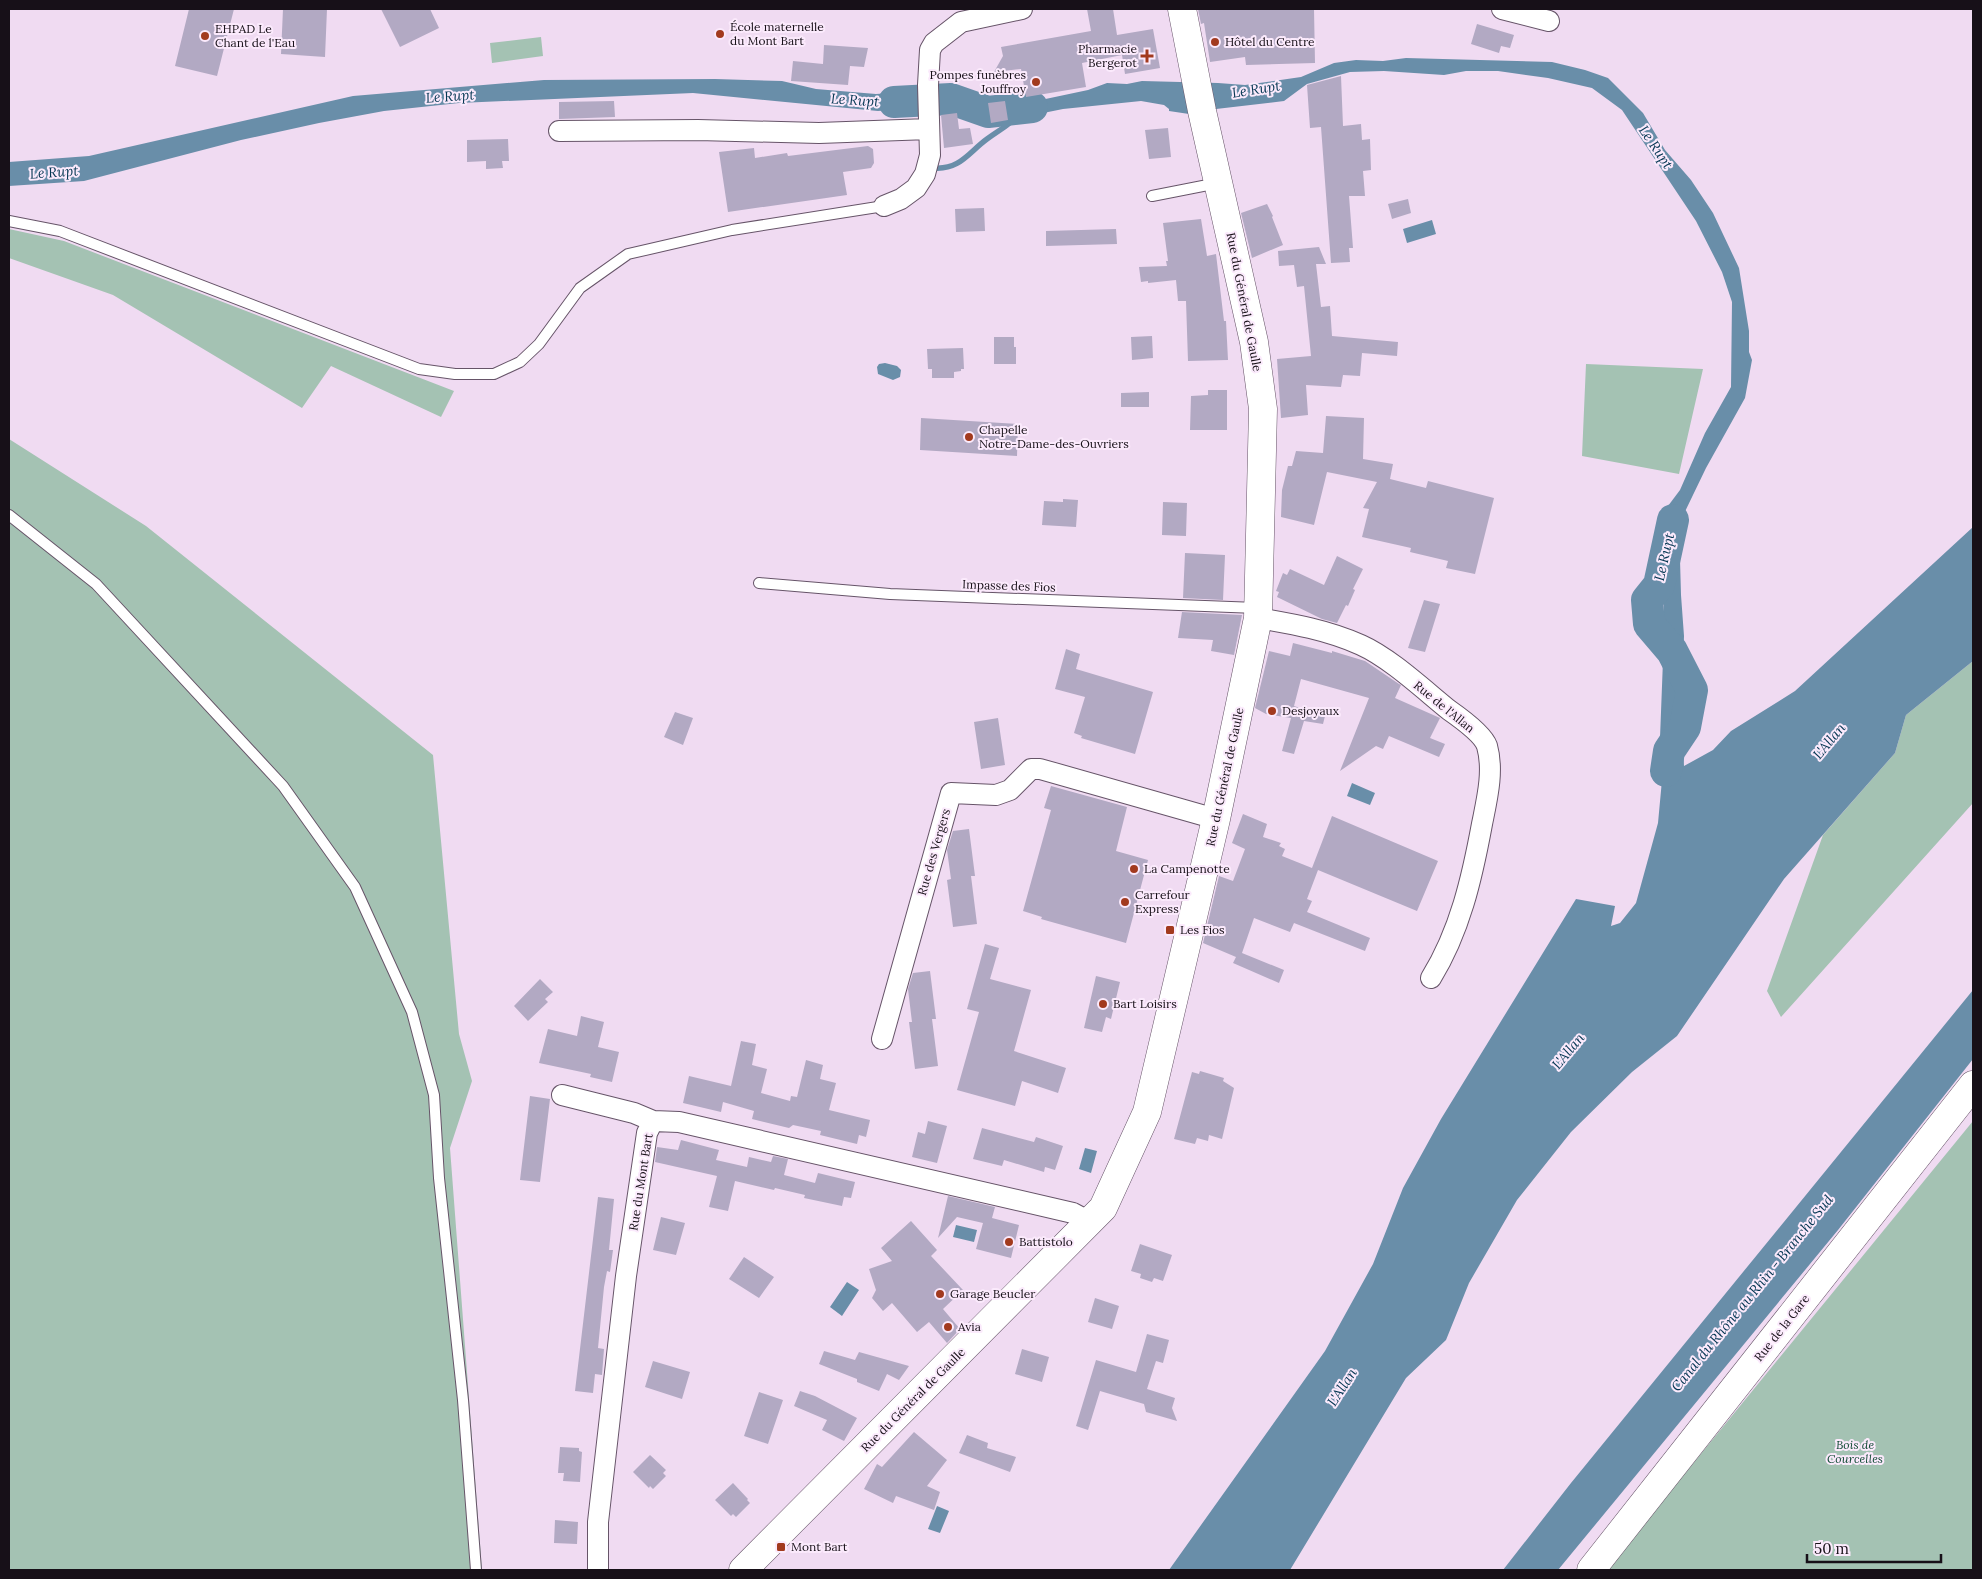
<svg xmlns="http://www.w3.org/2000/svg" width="1982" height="1579" font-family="Lora,serif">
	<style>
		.green { fill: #a4c2b3 }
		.water { fill: #698ea9 }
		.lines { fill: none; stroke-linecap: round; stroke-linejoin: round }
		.stream { stroke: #698ea9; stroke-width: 5.5 }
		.river { stroke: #698ea9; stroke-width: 32 }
		.building { fill: #b2a9c3 }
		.service-casing { stroke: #665468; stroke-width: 12 }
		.minor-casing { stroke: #665468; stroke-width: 22 }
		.secondary-casing { stroke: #665468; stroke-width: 29 }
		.service { stroke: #fff; stroke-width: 10 }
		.minor { stroke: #fff; stroke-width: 20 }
		.secondary { stroke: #fff; stroke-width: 28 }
		.poi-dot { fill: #a23a1e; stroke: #fbeafc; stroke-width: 2 }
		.labels { text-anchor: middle; stroke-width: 4; stroke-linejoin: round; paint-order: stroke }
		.poi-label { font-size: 12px; fill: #171018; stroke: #fbeafc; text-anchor: start }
		.street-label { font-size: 12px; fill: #171018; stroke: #fbeafc }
		.park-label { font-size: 12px; font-style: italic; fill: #104a34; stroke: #fbeafc }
		.water-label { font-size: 14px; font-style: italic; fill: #043652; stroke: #fbeafc }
	</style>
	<rect width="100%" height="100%" fill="#f0dbf2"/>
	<path class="green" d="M 541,37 L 543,56 L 492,63 L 490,43 Z
		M 9,229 L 64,241 L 454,391 L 441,417 L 331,366 L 302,408 L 113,295 L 9,258 Z
		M 1586,364 L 1703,369 L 1679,474 L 1582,456 Z
		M 9,439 L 146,526 L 433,755 L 459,1034 L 472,1081 L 450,1148 L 482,1570 L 9,1570 Z
		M 1973,661 L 1973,803 L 1781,1017 L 1767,991 L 1823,835 L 1895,753 L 1906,715 Z
		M 1973,1121 L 1973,1570 L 1606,1570 Z"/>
	<path class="water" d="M 1406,58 L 1552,62 L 1585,70 L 1608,78 L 1643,113 L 1665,150 L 1691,180 L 1713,213 L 1739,268 L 1749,331 L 1749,352 L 1752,360 L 1745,398 L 1706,468 L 1679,524 L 1681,595 L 1684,636 L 1681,719 L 1684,766 L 1713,750 L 1731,731 L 1795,691 L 1973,527 L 1973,661 L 1906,715 L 1895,753 L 1784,879 L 1677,1036 L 1632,1072 L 1571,1132 L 1517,1200 L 1469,1283 L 1446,1340 L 1406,1378 L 1290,1570 L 1169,1570 L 1325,1351 L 1373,1264 L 1403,1188 L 1441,1119 L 1576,899 L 1615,906 L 1611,926 L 1620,923 L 1636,903 L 1658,823 L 1662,780 L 1660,738 L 1663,660 L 1664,569 L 1659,534 L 1665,510 L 1680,490 L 1705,433 L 1731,387 L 1732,302 L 1722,272 L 1696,221 L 1622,110 L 1592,88 L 1548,78 L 1498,71 L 1466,71 L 1444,75 L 1384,71 L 1350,72 L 1307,84 L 1284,101 L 1216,109 L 1189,114 L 1169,111 L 1169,109 L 1164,105 L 1141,101 L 1063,109 L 1008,120 L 1005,101 L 1036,101 L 1088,90 L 1107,83 L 1127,84 L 1142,81 L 1218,83 L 1245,85 L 1301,77 L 1334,63 L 1356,60 L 1383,61 Z
		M 715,79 L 782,81 L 816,89 L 876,94 L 923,91 L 919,107 L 878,111 L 693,93 L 459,103 L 384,111 L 319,123 L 241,140 L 84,181 L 9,186 L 9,162 L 89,156 L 353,96 L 544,80 Z
		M 1432,220 L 1436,234 L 1407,243 L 1403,229 Z
		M 885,363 L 897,366 L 901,370 L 900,377 L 893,380 L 878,374 L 877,367 L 879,364 Z
		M 1352,783 L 1375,793 L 1370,805 L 1347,796 Z
		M 1973,990 L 1973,1059 L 1838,1230 L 1558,1570 L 1503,1570 L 1571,1483 Z
		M 1085,1148 L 1097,1151 L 1091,1173 L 1079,1169 Z
		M 956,1225 L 977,1230 L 974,1242 L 953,1237 Z
		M 847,1282 L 859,1290 L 842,1316 L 830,1307 Z
		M 937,1506 L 949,1511 L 940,1533 L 928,1529 Z"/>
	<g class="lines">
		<path class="stream" d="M 934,168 C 960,170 969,152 987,139 C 1002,128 1009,126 1021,111"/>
		<path class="river" d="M 894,102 L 951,99 L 988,112 L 1032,107
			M 1666,771 L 1669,751 L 1685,727 L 1692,690 L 1672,651 L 1649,624 L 1647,600 L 1659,585 L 1673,520"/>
	</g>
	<path class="building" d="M 189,9 L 234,9 L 217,76 L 175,66 Z
		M 283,9 L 327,9 L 325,57 L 281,54 Z
		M 381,9 L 430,9 L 439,28 L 400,47 Z
		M 1087,9 L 1113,9 L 1117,35 L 1153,29 L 1160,68 L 1125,74 L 1122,55 L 1082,63 L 1086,87 L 1026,97 L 1021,69 L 994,72 L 1003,56 L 1001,47 L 1091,31 Z
		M 1198,9 L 1314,9 L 1315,63 L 1246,65 L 1245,57 L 1210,62 L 1204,23 L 1201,24 Z
		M 1477,24 L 1514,35 L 1510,48 L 1501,46 L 1499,53 L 1471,44 Z
		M 824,45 L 868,48 L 864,67 L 850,66 L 848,85 L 791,81 L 793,61 L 823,64 Z
		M 1341,76 L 1343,126 L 1361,124 L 1362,140 L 1370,139 L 1371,170 L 1363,171 L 1365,196 L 1349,196 L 1353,248 L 1349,248 L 1350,262 L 1331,263 L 1321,127 L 1310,128 L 1307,85 Z
		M 614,101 L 615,117 L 559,119 L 559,102 Z
		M 1005,101 L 1008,120 L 991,123 L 988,103 Z
		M 957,113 L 959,129 L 970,128 L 973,144 L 944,148 L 941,115 Z
		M 1168,128 L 1171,157 L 1149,159 L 1145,130 Z
		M 508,139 L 509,161 L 502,161 L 503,168 L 486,169 L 486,161 L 467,162 L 467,140 Z
		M 868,146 L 873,149 L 874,163 L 871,168 L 843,172 L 847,195 L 728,212 L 719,152 L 754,148 L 755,158 L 787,153 L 788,156 Z
		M 1408,199 L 1411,213 L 1392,219 L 1388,204 Z
		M 1267,204 L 1273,216 L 1272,217 L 1283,245 L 1252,258 L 1241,213 Z
		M 984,208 L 985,231 L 956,232 L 955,209 Z
		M 1201,219 L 1207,256 L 1216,254 L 1224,321 L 1226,321 L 1228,360 L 1188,361 L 1186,301 L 1178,301 L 1176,280 L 1148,283 L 1148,281 L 1141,282 L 1139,267 L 1167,266 L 1166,261 L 1168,261 L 1163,223 Z
		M 1116,229 L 1117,244 L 1046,246 L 1046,231 Z
		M 1319,247 L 1326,264 L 1316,264 L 1321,307 L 1330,306 L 1332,336 L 1398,342 L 1397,356 L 1362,353 L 1360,376 L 1343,375 L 1341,387 L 1306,385 L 1308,415 L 1281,418 L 1277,359 L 1311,356 L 1304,286 L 1297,287 L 1294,265 L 1279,266 L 1278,251 Z
		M 1152,336 L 1153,358 L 1132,360 L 1131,337 Z
		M 994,337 L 1014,337 L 1014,347 L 1016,347 L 1016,364 L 994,364 Z
		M 963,348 L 964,369 L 961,369 L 961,371 L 954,372 L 954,378 L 932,378 L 932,369 L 928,369 L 927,349 Z
		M 1208,390 L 1227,390 L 1227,430 L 1190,430 L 1191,396 L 1208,395 Z
		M 1149,392 L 1149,407 L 1121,407 L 1121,393 Z
		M 1326,416 L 1364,418 L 1363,459 L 1393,464 L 1390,479 L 1426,488 L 1428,481 L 1494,498 L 1475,574 L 1446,568 L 1448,561 L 1410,552 L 1411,548 L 1362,537 L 1369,509 L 1363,508 L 1377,482 L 1327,472 L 1314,525 L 1281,517 L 1282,490 L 1288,466 L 1292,466 L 1296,451 L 1323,453 Z
		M 921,418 L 1018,424 L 1017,456 L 920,450 Z
		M 1063,499 L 1078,500 L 1076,527 L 1042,525 L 1044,501 L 1063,502 Z
		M 1163,502 L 1187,503 L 1186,536 L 1162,535 Z
		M 1185,553 L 1225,555 L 1223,600 L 1183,598 Z
		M 1337,556 L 1363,569 L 1353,589 L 1355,590 L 1348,606 L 1346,605 L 1337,623 L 1322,619 L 1277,597 L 1279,592 L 1276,591 L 1283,573 L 1287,575 L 1290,569 L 1324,585 Z
		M 1424,600 L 1440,604 L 1425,652 L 1408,648 Z
		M 1182,612 L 1242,615 L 1234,655 L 1211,651 L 1213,640 L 1178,638 Z
		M 1293,643 L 1332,653 L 1332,651 L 1365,661 L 1399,684 L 1401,685 L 1395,698 L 1440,718 L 1430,738 L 1445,744 L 1439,757 L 1389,736 L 1383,749 L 1376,746 L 1340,771 L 1369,698 L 1301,679 L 1294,706 L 1325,716 L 1323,724 L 1304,721 L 1294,754 L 1282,751 L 1291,718 L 1266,714 L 1255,708 L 1269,651 L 1290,656 Z
		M 1066,649 L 1080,654 L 1076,669 L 1153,692 L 1135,754 L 1081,738 L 1082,736 L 1074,733 L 1085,697 L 1055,689 Z
		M 675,712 L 693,718 L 683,745 L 664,737 Z
		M 998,718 L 1005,765 L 981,769 L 974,722 Z
		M 1051,786 L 1127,807 L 1116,851 L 1148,860 L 1126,943 L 1041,919 L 1042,917 L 1023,911 L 1051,810 L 1044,808 Z
		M 1243,814 L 1267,824 L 1263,837 L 1281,843 L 1279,846 L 1285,849 L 1282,856 L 1312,868 L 1332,816 L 1438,861 L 1417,911 L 1318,870 L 1307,899 L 1312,901 L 1307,912 L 1370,938 L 1365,951 L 1294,923 L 1290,932 L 1254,918 L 1242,953 L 1284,970 L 1279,983 L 1233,963 L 1236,957 L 1203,943 L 1219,876 L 1233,881 L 1245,849 L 1232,843 Z
		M 969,829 L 975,876 L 971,876 L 977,924 L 953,927 L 947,880 L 951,879 L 947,850 L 953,831 Z
		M 985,944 L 999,948 L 990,979 L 1031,990 L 1014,1051 L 1066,1068 L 1058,1093 L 1022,1081 L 1015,1106 L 957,1090 L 979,1012 L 967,1009 Z
		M 930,971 L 936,1019 L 932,1019 L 938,1066 L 915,1069 L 909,1022 L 912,1022 L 908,989 L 913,973 Z
		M 1096,976 L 1120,982 L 1111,1019 L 1106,1017 L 1102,1032 L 1084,1028 Z
		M 540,979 L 553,992 L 545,999 L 548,1002 L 528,1021 L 514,1006 Z
		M 581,1016 L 604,1022 L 598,1047 L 619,1052 L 612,1082 L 590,1077 L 591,1074 L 539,1063 L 548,1029 L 577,1036 Z
		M 741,1041 L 756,1044 L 752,1065 L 767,1069 L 761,1093 L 790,1101 L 791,1096 L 797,1097 L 806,1060 L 823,1065 L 820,1079 L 836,1083 L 829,1110 L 870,1120 L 866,1137 L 859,1135 L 857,1144 L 820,1135 L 821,1131 L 793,1125 L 789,1128 L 752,1119 L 754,1111 L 723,1102 L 721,1112 L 683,1103 L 689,1076 L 731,1086 Z
		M 1200,1071 L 1224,1078 L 1223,1081 L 1234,1088 L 1222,1139 L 1209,1135 L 1208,1141 L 1197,1138 L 1195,1144 L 1174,1139 L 1192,1072 L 1199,1074 Z
		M 530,1096 L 550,1099 L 540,1182 L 520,1180 Z
		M 928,1121 L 947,1126 L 937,1163 L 912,1157 L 918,1132 L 925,1134 Z
		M 982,1128 L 1034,1142 L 1036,1137 L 1063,1146 L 1055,1170 L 1045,1167 L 1044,1172 L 1004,1160 L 1002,1166 L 973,1159 Z
		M 681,1140 L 719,1150 L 716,1160 L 747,1167 L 749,1157 L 771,1162 L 773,1156 L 788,1159 L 784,1175 L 815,1183 L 818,1173 L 855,1182 L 851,1198 L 844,1197 L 842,1206 L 804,1198 L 805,1195 L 775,1188 L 774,1190 L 735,1181 L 728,1211 L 709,1207 L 717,1176 L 655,1162 L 657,1147 L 678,1150 Z
		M 948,1196 L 995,1207 L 992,1218 L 1019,1225 L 1011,1258 L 976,1249 L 983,1223 L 957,1217 L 938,1238 Z
		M 598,1197 L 614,1199 L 609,1250 L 613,1250 L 610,1272 L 607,1271 L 604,1287 L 598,1348 L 604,1349 L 602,1375 L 595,1374 L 593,1393 L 575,1391 Z
		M 661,1217 L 685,1223 L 676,1255 L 653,1250 Z
		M 911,1221 L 937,1250 L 931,1256 L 963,1290 L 943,1309 L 960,1329 L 947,1343 L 929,1322 L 917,1332 L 892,1303 L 883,1311 L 872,1298 L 876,1290 L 869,1269 L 892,1261 L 881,1248 Z
		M 1140,1244 L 1172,1255 L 1163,1281 L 1154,1278 L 1152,1282 L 1140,1278 L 1141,1274 L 1131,1271 Z
		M 744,1257 L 774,1277 L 759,1298 L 729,1279 Z
		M 1095,1298 L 1119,1306 L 1112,1329 L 1088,1322 Z
		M 1147,1334 L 1169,1340 L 1163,1363 L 1156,1361 L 1147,1389 L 1175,1398 L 1172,1408 L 1177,1421 L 1146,1412 L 1144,1404 L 1100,1391 L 1088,1430 L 1076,1426 L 1096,1360 L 1136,1372 Z
		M 1022,1349 L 1049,1357 L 1042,1382 L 1015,1374 Z
		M 824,1351 L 855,1360 L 859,1352 L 909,1366 L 899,1380 L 887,1374 L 879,1391 L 857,1382 L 857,1379 L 819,1364 Z
		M 653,1361 L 690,1372 L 682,1399 L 645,1387 Z
		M 800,1391 L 815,1396 L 857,1418 L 844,1441 L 822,1430 L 827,1420 L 794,1406 Z
		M 759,1392 L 783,1400 L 768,1444 L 744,1436 Z
		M 914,1432 L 947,1460 L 927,1486 L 940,1492 L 934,1510 L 896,1496 L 893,1503 L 864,1489 L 877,1464 L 882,1467 Z
		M 967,1435 L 988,1443 L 987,1448 L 1016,1457 L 1010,1472 L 959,1453 Z
		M 560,1447 L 579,1448 L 579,1451 L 582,1452 L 580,1482 L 563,1481 L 564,1473 L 558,1473 Z
		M 650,1455 L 666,1470 L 663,1473 L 666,1476 L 653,1489 L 650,1486 L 649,1488 L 633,1472 Z
		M 733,1483 L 748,1499 L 747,1500 L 750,1503 L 736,1517 L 733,1514 L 731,1516 L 715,1500 Z
		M 555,1520 L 578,1522 L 577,1544 L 554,1543 Z"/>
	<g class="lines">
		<g class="service-casing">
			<path id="service" d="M 1152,196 L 1218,183
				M 9,221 L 60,231 L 419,369 L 455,374 L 494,374 L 520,362 L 539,344 L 580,288 L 628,254 L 732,230 L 884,206
				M 9,515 L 96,584 L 283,786 L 355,887 L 412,1012 L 434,1095 L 439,1178 L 463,1400 L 476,1570
				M 759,583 L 890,594 L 1257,608"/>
		</g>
		<g class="minor-casing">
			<path id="minor" d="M 1502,9 L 1549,21
				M 559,131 L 698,130 L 819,133 L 929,129
				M 884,206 L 901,199 L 916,188 L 925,174 L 930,155 L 928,85 L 930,50 L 934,43 L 961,22 L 1022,9
				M 1258,618 C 1293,624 1328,630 1361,645 C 1390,658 1423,689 1449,710 C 1459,717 1483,734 1487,746 C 1494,771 1487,799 1482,824 C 1472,878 1460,931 1431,978
				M 882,1039 L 951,793 L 996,795 L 1010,790 L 1031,769 L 1040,769 L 1216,819
				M 562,1095 L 634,1113 L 653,1121
				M 598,1570 L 598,1522 L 626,1276 L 647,1133 L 653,1121 L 679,1122 L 1073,1213 L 1090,1222"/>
		</g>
		<g class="secondary-casing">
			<path id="secondary" d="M 743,1570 L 1103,1208 L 1147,1112 L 1216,819 L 1258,618 L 1263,409 L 1254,342 L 1202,111 L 1182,9
				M 1591,1570 L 1973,1085"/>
		</g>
		<use href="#service" class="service"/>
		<use href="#minor" class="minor"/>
		<use href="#secondary" class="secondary"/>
	</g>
	<g class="poi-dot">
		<circle cx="720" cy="34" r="5"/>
		<circle cx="205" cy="36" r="5"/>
		<circle cx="1215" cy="42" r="5"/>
		<path d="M1144.5 48.5h5v5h5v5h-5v5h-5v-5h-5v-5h5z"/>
		<circle cx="1036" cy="82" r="5"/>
		<circle cx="969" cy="437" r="5"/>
		<circle cx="1272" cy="711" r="5"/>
		<circle cx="1134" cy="869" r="5"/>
		<circle cx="1125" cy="902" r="5"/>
		<rect x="1165" y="925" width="10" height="10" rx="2.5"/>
		<circle cx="1103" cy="1004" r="5"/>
		<circle cx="1009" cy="1242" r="5"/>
		<circle cx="940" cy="1294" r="5"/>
		<circle cx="948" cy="1327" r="5"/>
		<rect x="776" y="1542" width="10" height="10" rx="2.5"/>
	</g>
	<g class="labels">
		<g class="poi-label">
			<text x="730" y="31">École maternelle<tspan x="730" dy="14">du Mont Bart</tspan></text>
			<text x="215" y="33">EHPAD Le<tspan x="215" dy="14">Chant de l'Eau</tspan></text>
			<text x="1225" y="46">Hôtel du Centre</text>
			<text x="1137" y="53" text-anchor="end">Pharmacie<tspan x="1137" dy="14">Bergerot</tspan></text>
			<text x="1026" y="79" text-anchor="end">Pompes funèbres<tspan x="1026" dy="14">Jouffroy</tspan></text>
			<text x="979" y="434">Chapelle<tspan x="979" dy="14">Notre-Dame-des-Ouvriers</tspan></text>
			<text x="1282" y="715">Desjoyaux</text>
			<text x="1144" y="873">La Campenotte</text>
			<text x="1135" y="899">Carrefour<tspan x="1135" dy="14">Express</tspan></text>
			<text x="1180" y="934">Les Fios</text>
			<text x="1113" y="1008">Bart Loisirs</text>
			<text x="1019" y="1246">Battistolo</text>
			<text x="950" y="1298">Garage Beucler</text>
			<text x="958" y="1331">Avia</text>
			<text x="791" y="1551">Mont Bart</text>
		</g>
		<g class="street-label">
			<text transform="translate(1244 302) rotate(79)" y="4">Rue du Général de Gaulle</text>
			<text transform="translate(1009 586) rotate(2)" y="4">Impasse des Fios</text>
			<text transform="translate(1444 707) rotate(39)" y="4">Rue de l'Allan</text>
			<text transform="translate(1225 777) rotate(-78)" y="4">Rue du Général de Gaulle</text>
			<text transform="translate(934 852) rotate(-74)" y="4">Rue des Vergers</text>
			<text transform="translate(641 1182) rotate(-81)" y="4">Rue du Mont Bart</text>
			<text transform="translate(1782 1328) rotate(-52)" y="4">Rue de la Gare</text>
			<text transform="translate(913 1400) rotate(-45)" y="4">Rue du Général de Gaulle</text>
		</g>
		<g class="park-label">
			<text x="1855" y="1449">Bois de<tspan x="1855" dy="14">Courcelles</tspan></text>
		</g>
		<g class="water-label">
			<text transform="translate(1256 89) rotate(-9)" y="5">Le Rupt</text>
			<text transform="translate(450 96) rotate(-4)" y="5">Le Rupt</text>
			<text transform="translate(855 100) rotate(4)" y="5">Le Rupt</text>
			<text transform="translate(1656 147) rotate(56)" y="5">Le Rupt</text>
			<text transform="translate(54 172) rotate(-4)" y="5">Le Rupt</text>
			<text transform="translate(1664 557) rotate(-77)" y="5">Le Rupt</text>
			<text transform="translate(1829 741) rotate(-50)" y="5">L'Allan</text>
			<text transform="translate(1568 1051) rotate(-50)" y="5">L'Allan</text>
			<text transform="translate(1752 1293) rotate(-51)" y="5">Canal du Rhône au Rhin - Branche Sud</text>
			<text transform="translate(1342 1387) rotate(-57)" y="5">L'Allan</text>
		</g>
	</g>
	<rect width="1982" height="1579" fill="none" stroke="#171018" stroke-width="20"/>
	<path d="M1807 1554v8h134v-8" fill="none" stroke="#171018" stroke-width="2.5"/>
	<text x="1814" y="1554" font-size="15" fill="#171018" stroke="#fbeafc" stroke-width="4" paint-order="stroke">50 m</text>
</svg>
